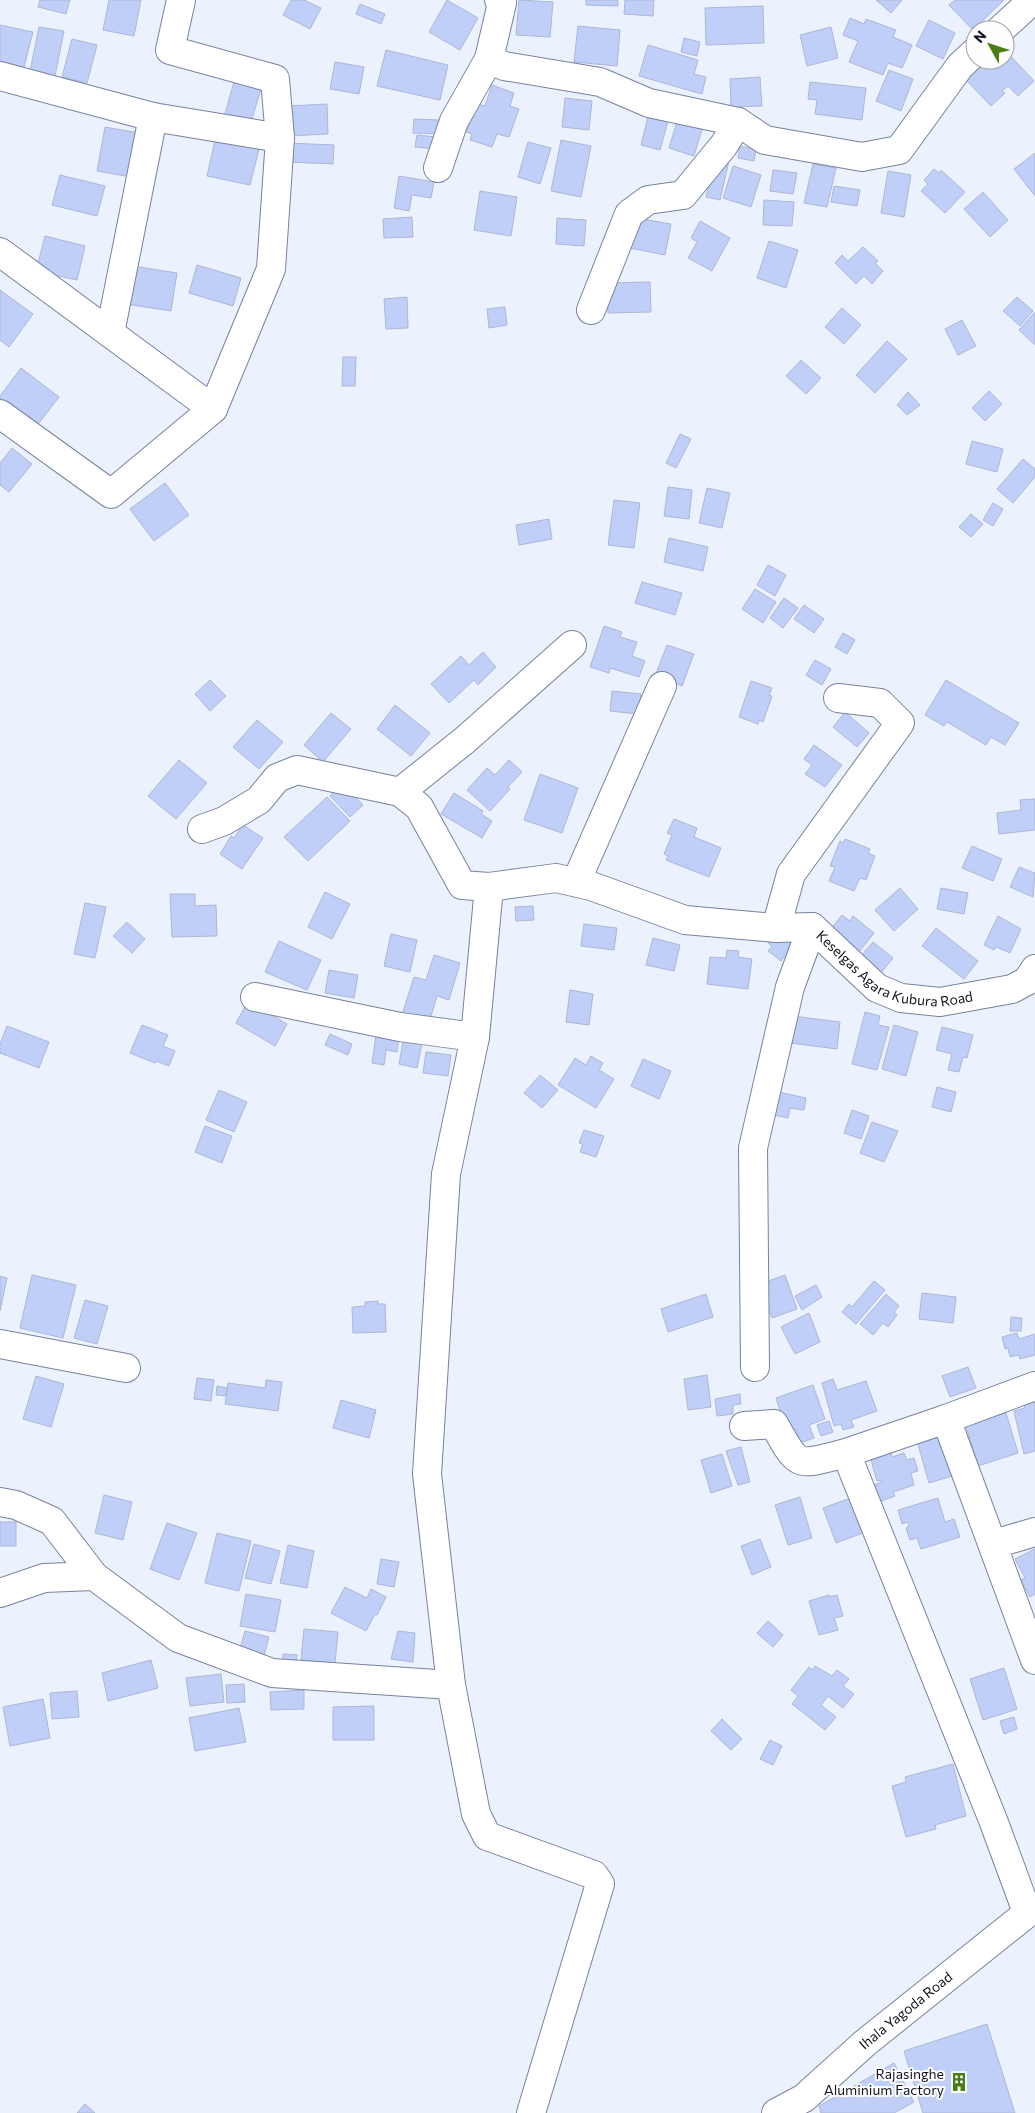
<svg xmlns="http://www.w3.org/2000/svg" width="1035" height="2113" font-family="Commissioner,sans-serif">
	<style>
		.building { fill: #c0cff8; stroke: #acb7d6 }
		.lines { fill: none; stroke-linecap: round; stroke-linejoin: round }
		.minor-casing { stroke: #78829f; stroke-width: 30 }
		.minor { stroke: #fff; stroke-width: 28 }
		.labels { text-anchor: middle; stroke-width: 4; stroke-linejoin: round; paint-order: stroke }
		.street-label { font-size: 14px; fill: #10141f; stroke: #fefefe }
		.poi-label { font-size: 14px; fill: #10141f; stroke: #fefefe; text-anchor: end }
	</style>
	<rect width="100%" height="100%" fill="#ecf1fe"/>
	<path class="building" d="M 40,0 L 70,0 L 66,14 L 38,7 Z
		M 109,0 L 141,0 L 134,36 L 103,30 Z
		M 291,0 L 304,0 L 321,8 L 310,29 L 283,15 Z
		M 447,0 L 478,18 L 460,50 L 429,32 Z
		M 519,0 L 553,2 L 550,37 L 516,35 Z
		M 586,0 L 618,0 L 618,6 L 586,5 Z
		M 625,0 L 654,0 L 653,16 L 624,14 Z
		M 876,0 L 902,0 L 891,13 Z
		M 955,0 L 1004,0 L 973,30 L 949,5 Z
		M 360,4 L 385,14 L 381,24 L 356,14 Z
		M 763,6 L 764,43 L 706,45 L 705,8 Z
		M 850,18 L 864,24 L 866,19 L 896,30 L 893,37 L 912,45 L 902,68 L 888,63 L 883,75 L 849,62 L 858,41 L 843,35 Z
		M 929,20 L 955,33 L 943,59 L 916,46 Z
		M 0,25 L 33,32 L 23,71 L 0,65 Z
		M 578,26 L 620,30 L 617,66 L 574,62 Z
		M 39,27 L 64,31 L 55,76 L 30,71 Z
		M 831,27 L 838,58 L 807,66 L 800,35 Z
		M 684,38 L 700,42 L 697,56 L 681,52 Z
		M 72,39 L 97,45 L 87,83 L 62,77 Z
		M 648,45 L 698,60 L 694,74 L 706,77 L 702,94 L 639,76 Z
		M 386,50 L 448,65 L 440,100 L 377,86 Z
		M 1005,50 L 1034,81 L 1018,96 L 1008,86 L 1002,91 L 1005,93 L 991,106 L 965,79 L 986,60 L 1005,60 Z
		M 335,62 L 364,67 L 359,94 L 330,89 Z
		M 889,70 L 913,79 L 901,111 L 876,101 Z
		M 760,77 L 762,106 L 731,107 L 730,79 Z
		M 234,82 L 261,89 L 250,125 L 224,117 Z
		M 810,82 L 866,88 L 862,120 L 815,114 L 817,100 L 808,99 Z
		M 492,85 L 514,93 L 510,106 L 519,109 L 509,137 L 497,134 L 492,147 L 470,140 L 472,134 L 466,132 L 478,104 L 485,106 Z
		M 565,98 L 592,101 L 589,130 L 562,127 Z
		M 327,104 L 328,134 L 289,136 L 288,106 Z
		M 649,112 L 669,117 L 660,150 L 641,145 Z
		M 678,118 L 703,126 L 694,156 L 669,148 Z
		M 414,119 L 439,120 L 438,134 L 413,133 Z
		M 105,127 L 139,133 L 131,177 L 97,171 Z
		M 417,135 L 436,137 L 434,149 L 415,147 Z
		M 215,140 L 259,149 L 250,185 L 207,176 Z
		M 561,140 L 591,146 L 581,197 L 551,191 Z
		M 528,142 L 551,148 L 540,184 L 518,177 Z
		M 288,143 L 334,145 L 333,164 L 287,162 Z
		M 740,146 L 756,149 L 754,161 L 738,158 Z
		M 1035,153 L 1035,196 L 1014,169 Z
		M 715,158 L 729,161 L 720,200 L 706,197 Z
		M 813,164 L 836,168 L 827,207 L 804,203 Z
		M 733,166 L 761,175 L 751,207 L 723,198 Z
		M 934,169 L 939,173 L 941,170 L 965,192 L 945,213 L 921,191 L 928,184 L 924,180 Z
		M 773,170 L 797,173 L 793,194 L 770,191 Z
		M 888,171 L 911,175 L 904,217 L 881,213 Z
		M 60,175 L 105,186 L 97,216 L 52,205 Z
		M 399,176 L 434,182 L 431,198 L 412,195 L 409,211 L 394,208 Z
		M 834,186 L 860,190 L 857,206 L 831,202 Z
		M 480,191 L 517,197 L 511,236 L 474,230 Z
		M 983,192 L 1008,220 L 990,237 L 964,209 Z
		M 764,200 L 794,202 L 792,226 L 763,225 Z
		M 412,217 L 413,237 L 384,238 L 383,219 Z
		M 631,217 L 671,224 L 665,255 L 625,247 Z
		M 557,218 L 586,220 L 584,246 L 556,244 Z
		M 700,221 L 730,238 L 712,271 L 688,258 L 697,242 L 691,238 Z
		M 45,236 L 85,246 L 77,280 L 36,271 Z
		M 769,241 L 798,250 L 786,288 L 757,278 Z
		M 863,247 L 878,261 L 875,263 L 883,271 L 872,284 L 864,276 L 856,284 L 835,263 L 842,255 L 848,261 Z
		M 197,265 L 241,278 L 233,306 L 189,293 Z
		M 133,266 L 177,273 L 171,311 L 126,304 Z
		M 650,282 L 651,312 L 608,313 L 607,283 Z
		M 0,290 L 33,314 L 9,347 L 0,340 Z
		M 407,297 L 408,328 L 386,329 L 384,299 Z
		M 1017,297 L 1033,311 L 1020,326 L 1003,311 Z
		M 505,307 L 507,325 L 489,328 L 487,309 Z
		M 842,308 L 861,325 L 844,344 L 825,327 Z
		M 1035,312 L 1035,345 L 1019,330 Z
		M 962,320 L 976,346 L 958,355 L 945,329 Z
		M 887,341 L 907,359 L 875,393 L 856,375 Z
		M 343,357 L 356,357 L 355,386 L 342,386 Z
		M 801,360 L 821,378 L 806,394 L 786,376 Z
		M 21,368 L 59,397 L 36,427 L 0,400 L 0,396 Z
		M 989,391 L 1002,404 L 985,421 L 972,408 Z
		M 908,392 L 920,405 L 907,415 L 897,405 Z
		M 680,434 L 691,439 L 676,468 L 666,463 Z
		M 972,441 L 1003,449 L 997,472 L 966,464 Z
		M 12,448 L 32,464 L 9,492 L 0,485 L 0,463 Z
		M 1023,459 L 1035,469 L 1035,477 L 1013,503 L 997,489 Z
		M 165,483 L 189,515 L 154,541 L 130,509 Z
		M 668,487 L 692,490 L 689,519 L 664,516 Z
		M 707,488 L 730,493 L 722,528 L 699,523 Z
		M 614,500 L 640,503 L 634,548 L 608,545 Z
		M 993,503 L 1003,509 L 993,526 L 983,520 Z
		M 971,514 L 983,524 L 971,537 L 959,527 Z
		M 549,519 L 552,539 L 519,545 L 516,525 Z
		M 669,538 L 708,547 L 703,571 L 664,562 Z
		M 768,565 L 786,575 L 775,596 L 757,585 Z
		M 642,582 L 682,593 L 675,615 L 635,603 Z
		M 755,589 L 776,602 L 763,623 L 742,609 Z
		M 784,598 L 798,608 L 783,628 L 770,618 Z
		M 804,605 L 824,619 L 814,633 L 794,619 Z
		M 604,626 L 622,632 L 620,637 L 637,642 L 632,656 L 645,661 L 639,677 L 610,668 L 609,673 L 590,667 Z
		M 843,633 L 855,640 L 847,654 L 835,647 Z
		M 667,645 L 694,654 L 682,686 L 655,676 Z
		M 483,652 L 496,667 L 478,685 L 474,680 L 449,703 L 431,684 L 461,656 L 469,665 Z
		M 815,660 L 831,669 L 822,685 L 806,675 Z
		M 210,680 L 226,696 L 210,711 L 195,694 Z
		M 946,680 L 1019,723 L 1005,745 L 991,737 L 986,745 L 947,722 L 944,726 L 925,715 Z
		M 751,681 L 772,688 L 769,695 L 772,696 L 763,722 L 759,720 L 758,724 L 739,717 Z
		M 612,691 L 641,694 L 638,714 L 610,711 Z
		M 395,705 L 430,733 L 411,756 L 377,729 Z
		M 845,712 L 869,733 L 857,747 L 833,727 Z
		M 331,713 L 351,729 L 323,762 L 304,745 Z
		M 257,720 L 283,742 L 259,769 L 233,747 Z
		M 814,745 L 842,765 L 825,787 L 805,774 L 812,765 L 804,759 Z
		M 179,760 L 207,783 L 176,819 L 148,796 Z
		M 509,760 L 522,772 L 508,787 L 510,789 L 490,811 L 467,790 L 487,768 L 495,775 Z
		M 540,774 L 578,788 L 562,833 L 524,820 Z
		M 343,784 L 363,805 L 350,817 L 330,796 Z
		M 454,793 L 483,811 L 481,814 L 492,821 L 482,838 L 441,814 Z
		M 327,797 L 350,821 L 308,861 L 284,837 Z
		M 1035,799 L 1035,830 L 999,834 L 997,813 L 1021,810 L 1020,800 Z
		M 674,819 L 697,828 L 694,837 L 721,848 L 709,877 L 666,860 L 668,856 L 664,854 L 672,835 L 667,833 Z
		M 243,825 L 263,838 L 242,869 L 220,854 L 231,836 L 234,838 Z
		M 845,839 L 870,849 L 868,853 L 875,856 L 866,880 L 860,878 L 854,891 L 829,881 L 835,867 L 830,866 L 840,841 L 843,843 Z
		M 972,846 L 1002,859 L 993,881 L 962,868 Z
		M 1019,867 L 1035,873 L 1033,897 L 1010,887 Z
		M 900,888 L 918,909 L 894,931 L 875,910 Z
		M 941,888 L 968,893 L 964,914 L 937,909 Z
		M 325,892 L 350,904 L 332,939 L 308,927 Z
		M 170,894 L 195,894 L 195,906 L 216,905 L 217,936 L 172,937 Z
		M 85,903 L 106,907 L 95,958 L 74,954 Z
		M 533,906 L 534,920 L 516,921 L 515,907 Z
		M 842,915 L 850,921 L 853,916 L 874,933 L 855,957 L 831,929 Z
		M 998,916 L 1021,929 L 1010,953 L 996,947 L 994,950 L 984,945 Z
		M 127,922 L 145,939 L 132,953 L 113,936 Z
		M 584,924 L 617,928 L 614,950 L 581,946 Z
		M 936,928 L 978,961 L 964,979 L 922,946 Z
		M 391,934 L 417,940 L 410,972 L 384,966 Z
		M 653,938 L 680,945 L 674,971 L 646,965 Z
		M 798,938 L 781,961 L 768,951 L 772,946 L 768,943 L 771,939 Z
		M 279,941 L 321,960 L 307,990 L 265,972 Z
		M 873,942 L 893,958 L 880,974 L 860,957 Z
		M 727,950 L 739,951 L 738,957 L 752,959 L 748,989 L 707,984 L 710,957 L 726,958 Z
		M 434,955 L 460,963 L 449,1000 L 437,996 L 429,1023 L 402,1015 L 414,977 L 426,980 Z
		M 329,970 L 358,975 L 354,998 L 325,993 Z
		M 570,990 L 593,994 L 589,1025 L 566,1022 Z
		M 248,1001 L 287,1024 L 275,1046 L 236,1023 Z
		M 865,1012 L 880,1016 L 878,1025 L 889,1027 L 877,1070 L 852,1064 Z
		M 793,1016 L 840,1022 L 837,1049 L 790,1043 Z
		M 142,1025 L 168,1035 L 163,1046 L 175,1051 L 169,1066 L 156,1061 L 155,1063 L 130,1053 Z
		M 894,1025 L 918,1032 L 906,1076 L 882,1069 Z
		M 7,1026 L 49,1042 L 39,1068 L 0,1053 L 0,1044 Z
		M 942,1027 L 973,1035 L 967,1058 L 963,1057 L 959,1072 L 948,1070 L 952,1054 L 936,1050 Z
		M 330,1034 L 352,1044 L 348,1055 L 325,1045 Z
		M 376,1035 L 399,1038 L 397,1052 L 386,1050 L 384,1065 L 372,1063 Z
		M 404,1036 L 423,1039 L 417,1068 L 399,1064 Z
		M 426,1052 L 451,1055 L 448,1076 L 423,1073 Z
		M 591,1056 L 603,1063 L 599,1070 L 614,1079 L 596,1108 L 558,1085 L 575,1058 L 586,1065 Z
		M 643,1059 L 671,1071 L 659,1099 L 631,1086 Z
		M 540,1075 L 558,1090 L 542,1108 L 524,1093 Z
		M 937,1087 L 956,1092 L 951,1112 L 932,1107 Z
		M 219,1090 L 247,1102 L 234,1132 L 206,1120 Z
		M 774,1091 L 806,1098 L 804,1110 L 790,1108 L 788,1118 L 769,1114 Z
		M 852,1110 L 869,1116 L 861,1139 L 844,1133 Z
		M 872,1122 L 898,1131 L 884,1162 L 860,1153 Z
		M 205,1126 L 232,1136 L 222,1163 L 195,1152 Z
		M 584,1130 L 604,1136 L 596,1157 L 580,1152 L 583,1144 L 579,1143 Z
		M 32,1275 L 76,1285 L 63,1338 L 20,1328 Z
		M 785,1275 L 797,1309 L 772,1318 L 760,1284 Z
		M 0,1276 L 7,1278 L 0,1311 Z
		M 874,1281 L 885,1290 L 856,1324 L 842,1312 L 849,1304 L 852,1307 Z
		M 816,1285 L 822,1297 L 802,1310 L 795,1296 Z
		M 922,1293 L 956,1297 L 953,1323 L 919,1319 Z
		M 706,1294 L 713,1317 L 668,1332 L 661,1309 Z
		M 886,1294 L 899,1306 L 894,1312 L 897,1315 L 888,1327 L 883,1323 L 873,1335 L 860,1324 Z
		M 85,1300 L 108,1306 L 97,1344 L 74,1338 Z
		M 378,1301 L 378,1304 L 385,1304 L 386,1332 L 353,1333 L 352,1307 L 365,1306 L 365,1302 Z
		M 809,1313 L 820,1342 L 795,1354 L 781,1327 Z
		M 1011,1317 L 1022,1318 L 1021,1331 L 1010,1331 Z
		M 1017,1333 L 1019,1339 L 1035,1334 L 1035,1355 L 1020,1359 L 1019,1355 L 1010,1357 L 1008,1348 L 1005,1349 L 1002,1337 Z
		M 968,1367 L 976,1388 L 950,1397 L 942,1376 Z
		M 707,1375 L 711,1407 L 688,1410 L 684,1379 Z
		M 36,1376 L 64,1384 L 51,1427 L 23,1419 Z
		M 197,1378 L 214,1380 L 211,1401 L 194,1399 Z
		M 833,1379 L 837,1390 L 866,1381 L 877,1411 L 851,1420 L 854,1427 L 843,1430 L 841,1424 L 834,1426 L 822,1383 Z
		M 266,1380 L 282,1382 L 278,1411 L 225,1404 L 228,1383 L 265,1388 Z
		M 813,1385 L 825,1419 L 809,1425 L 814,1438 L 800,1443 L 796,1429 L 787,1432 L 776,1398 Z
		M 217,1386 L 227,1388 L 226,1396 L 216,1395 Z
		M 740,1394 L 741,1404 L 733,1405 L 733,1414 L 717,1416 L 715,1399 Z
		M 341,1400 L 376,1410 L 369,1438 L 333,1428 Z
		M 1035,1400 L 1035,1451 L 1024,1454 L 1014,1411 L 1025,1408 L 1023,1403 Z
		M 1006,1413 L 1018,1453 L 978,1466 L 966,1426 Z
		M 829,1421 L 833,1432 L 821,1436 L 817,1425 Z
		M 940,1435 L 952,1476 L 929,1483 L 917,1441 Z
		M 741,1447 L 750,1482 L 738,1485 L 726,1451 Z
		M 890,1449 L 892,1457 L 904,1453 L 907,1460 L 914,1458 L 918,1471 L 911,1473 L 914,1485 L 893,1492 L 895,1496 L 879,1502 L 874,1485 L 882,1482 L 882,1480 L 877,1481 L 871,1460 L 875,1458 L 874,1454 Z
		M 722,1454 L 732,1486 L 711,1493 L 701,1460 Z
		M 104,1495 L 132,1502 L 123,1540 L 95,1533 Z
		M 856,1496 L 868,1531 L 836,1543 L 823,1508 Z
		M 800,1497 L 812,1538 L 788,1545 L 775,1505 Z
		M 938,1498 L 945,1522 L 954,1519 L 960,1537 L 921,1549 L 917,1538 L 910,1540 L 906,1528 L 909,1526 L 908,1522 L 902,1524 L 898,1510 Z
		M 0,1522 L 16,1522 L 16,1546 L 0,1546 Z
		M 167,1523 L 197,1533 L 179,1580 L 150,1569 Z
		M 217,1533 L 251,1541 L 239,1591 L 205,1583 Z
		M 760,1539 L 771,1567 L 752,1575 L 741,1546 Z
		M 254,1544 L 280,1551 L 271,1584 L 245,1578 Z
		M 288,1545 L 314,1551 L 307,1588 L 280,1583 Z
		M 1035,1549 L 1035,1594 L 1030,1597 L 1021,1580 L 1025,1578 L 1015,1559 Z
		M 381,1559 L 399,1562 L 394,1587 L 377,1584 Z
		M 345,1587 L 367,1598 L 371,1589 L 386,1597 L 377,1615 L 375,1614 L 366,1631 L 331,1613 Z
		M 246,1594 L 281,1600 L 275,1632 L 240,1626 Z
		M 829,1595 L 829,1597 L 837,1595 L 843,1616 L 834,1618 L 838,1630 L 819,1635 L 809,1601 Z
		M 768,1621 L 783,1635 L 773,1647 L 757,1633 Z
		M 304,1629 L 338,1632 L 335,1663 L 301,1660 Z
		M 245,1631 L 269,1637 L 263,1659 L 239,1652 Z
		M 398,1631 L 415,1633 L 413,1662 L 391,1659 Z
		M 283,1654 L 297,1655 L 295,1670 L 282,1668 Z
		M 151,1660 L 158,1688 L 108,1701 L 102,1673 Z
		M 815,1666 L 832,1676 L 837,1670 L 849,1679 L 843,1686 L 854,1694 L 843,1708 L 828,1696 L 821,1705 L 836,1717 L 825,1730 L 792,1704 L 798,1696 L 791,1690 L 809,1667 L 812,1670 Z
		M 1004,1668 L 1017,1709 L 983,1720 L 970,1679 Z
		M 221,1674 L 224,1702 L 190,1706 L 186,1678 Z
		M 244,1684 L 245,1702 L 227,1703 L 226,1685 Z
		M 304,1690 L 304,1709 L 271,1710 L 270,1692 Z
		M 77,1691 L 79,1717 L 52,1719 L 50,1693 Z
		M 43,1699 L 50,1738 L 10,1746 L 3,1707 Z
		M 374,1706 L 374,1740 L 333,1740 L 333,1707 Z
		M 239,1708 L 246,1742 L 195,1751 L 189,1718 Z
		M 1014,1717 L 1017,1729 L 1004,1734 L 1000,1721 Z
		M 722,1719 L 742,1739 L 731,1750 L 711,1731 Z
		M 770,1740 L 782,1746 L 773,1765 L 760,1759 Z
		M 953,1764 L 966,1816 L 935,1825 L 936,1829 L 906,1837 L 892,1786 L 906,1782 L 905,1777 Z
		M 987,2024 L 1015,2113 L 923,2113 L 904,2051 Z
		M 894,2063 L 914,2102 L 894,2113 L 821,2113 L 819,2106 Z
		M 85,2104 L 95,2113 L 77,2113 Z"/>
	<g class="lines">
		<g class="minor-casing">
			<g id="minor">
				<path d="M 1000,30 L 1033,0"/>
				<path d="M 489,59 L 504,66 L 600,82 L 649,103 L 738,122 L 765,140 L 862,157 L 899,150 L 960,66 L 975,52"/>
				<path d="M 0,76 L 153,117 L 280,138"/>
				<path d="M 438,168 L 454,121 L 489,59 L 502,3 L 499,0"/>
				<path d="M 0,252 L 213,409"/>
				<path d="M 591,310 L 629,214 L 648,200 L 683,195 L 724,145 L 738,122"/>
				<path d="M 110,333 L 153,117"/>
				<path d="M 0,414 L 111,494 L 213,409 L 271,269 L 280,138 L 275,79 L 170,50 L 181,0"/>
				<path d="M 400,792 L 465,740 L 572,645"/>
				<path id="s1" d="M 202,829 L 224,821 L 259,800 L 277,778 L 297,770 L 400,792 L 419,807 L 462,885 L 489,887 L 556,878 L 591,886 L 685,920 L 776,928 L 812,927 L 877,988 L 901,998 L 940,1002 L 1012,989 L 1027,981 L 1035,969"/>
				<path d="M 576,882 L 662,686"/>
				<path d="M 489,887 L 475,1037 L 446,1174 L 427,1474 L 451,1685 L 476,1814 L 487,1836 L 594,1875 L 600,1884 L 531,2113"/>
				<path d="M 776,928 L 791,874 L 900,723 L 880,703 L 838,698"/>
				<path d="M 255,997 L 400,1027 L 475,1037"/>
				<path d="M 0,1344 L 126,1368"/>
				<path d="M 755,1367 L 753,1148 L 790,987 L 812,927"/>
				<path d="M 946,1419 L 1035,1386"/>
				<path d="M 744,1426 L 774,1424 C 799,1469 796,1466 846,1453"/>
				<path d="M 0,1502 L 16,1505 L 52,1521 L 94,1576"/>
				<path d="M 994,1544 L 1035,1532"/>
				<path d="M 0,1593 L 44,1578 L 94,1576 L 178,1638 L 272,1673 L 451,1685"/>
				<path d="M 1027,1912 L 993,1820 L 846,1453 L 946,1419 L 1035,1660"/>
				<path id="s2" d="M 776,2113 L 804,2098 L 865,2043 L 1035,1907"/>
			</g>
		</g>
		<use href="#minor" class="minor"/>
	</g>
	<defs>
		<g id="building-bare" transform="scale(1.5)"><path d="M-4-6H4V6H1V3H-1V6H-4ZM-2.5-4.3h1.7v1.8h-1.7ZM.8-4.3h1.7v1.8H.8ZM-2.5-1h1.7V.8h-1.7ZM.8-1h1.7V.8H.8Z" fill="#487e14" stroke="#fefefe" stroke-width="2.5" paint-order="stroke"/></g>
	</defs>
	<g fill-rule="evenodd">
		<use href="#building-bare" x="959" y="2082"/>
	</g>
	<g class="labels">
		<g class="street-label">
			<text dy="5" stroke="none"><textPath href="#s1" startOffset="789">Keselgas Agara Kubura Road</textPath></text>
			<text dy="5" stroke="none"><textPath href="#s2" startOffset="166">Ihala Yagoda Road</textPath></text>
		</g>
		<g class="poi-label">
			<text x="944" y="2079">Rajasinghe<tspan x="944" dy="16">Aluminium Factory</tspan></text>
		</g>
	</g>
	<g transform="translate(990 45) rotate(310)"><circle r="24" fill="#fefefe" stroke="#9fa0a5"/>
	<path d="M0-4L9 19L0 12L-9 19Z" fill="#487e14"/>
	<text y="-8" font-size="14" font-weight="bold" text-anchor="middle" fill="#10141f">N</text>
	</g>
</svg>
